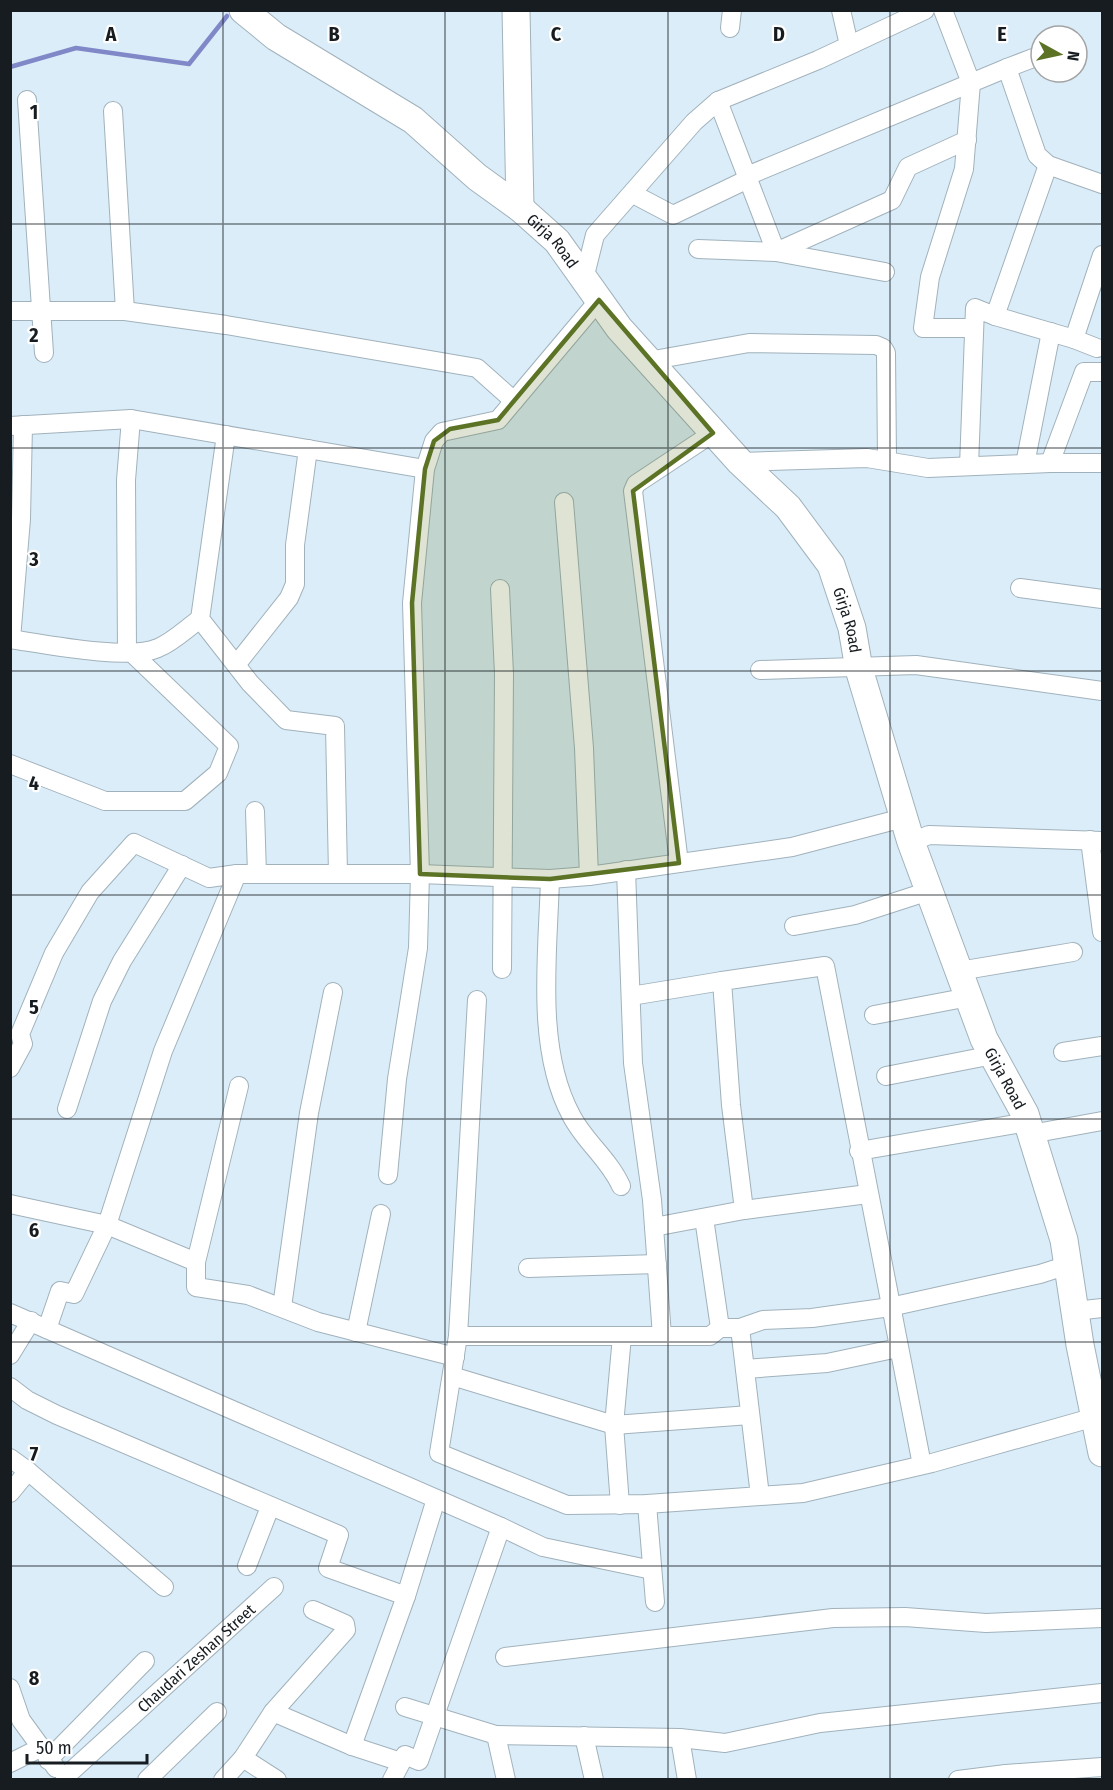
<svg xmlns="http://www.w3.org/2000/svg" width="1113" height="1790" font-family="'Fira Sans Condensed',sans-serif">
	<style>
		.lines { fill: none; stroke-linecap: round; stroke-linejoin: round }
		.stream { stroke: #8188c8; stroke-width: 4.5 }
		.street-casing { stroke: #a1b2bc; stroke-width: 20 }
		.secondary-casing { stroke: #a1b2bc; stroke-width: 29 }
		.street { stroke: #fff; stroke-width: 18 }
		.secondary { stroke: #fff; stroke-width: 27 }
		.marked { fill: #5c7325; fill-opacity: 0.2; stroke: #5c7325; stroke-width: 4.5; stroke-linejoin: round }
		.grid { fill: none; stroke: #161c20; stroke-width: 1.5; stroke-opacity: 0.55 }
		.labels { text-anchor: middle; stroke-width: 4.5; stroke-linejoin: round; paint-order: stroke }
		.street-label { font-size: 16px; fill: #161c20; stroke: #fff }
		.grid-label { font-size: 20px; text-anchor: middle; font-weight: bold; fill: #161c20; stroke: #fff; stroke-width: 4.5; stroke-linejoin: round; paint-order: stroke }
	</style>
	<rect width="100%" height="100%" fill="#dbedf8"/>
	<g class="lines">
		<path class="stream" d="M 10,67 L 76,48 L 189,64 L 227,16"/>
		<g class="street-casing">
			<g id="street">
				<path d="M 841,10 L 849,45"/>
				<path d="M 943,10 L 971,83 L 964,169 L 930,277 L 923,328 L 974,328"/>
				<path d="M 730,28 L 732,10"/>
				<path d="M 1041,55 L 1007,68 L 1037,155 L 1048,165"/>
				<path d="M 27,100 L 44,353"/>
				<path d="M 718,101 L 776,252 L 892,200 L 908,167 L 967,140"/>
				<path d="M 113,111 L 125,311"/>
				<path d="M 633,194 L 673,215 L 746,180 L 747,176 L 1007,68"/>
				<path d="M 698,249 L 776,252 L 885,272"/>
				<path d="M 584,279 L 595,235 L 694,122 L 718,101 L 818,60 L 925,10"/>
				<path d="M 10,311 L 125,311 L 226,325 L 477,368 L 514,401"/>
				<path d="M 1074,339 L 995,316 L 1048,165 L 1102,184"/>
				<path d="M 1097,348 L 1074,339 L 1102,255"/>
				<path d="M 648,361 L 749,343 L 876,345 L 883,348 L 886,353 L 887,461"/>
				<path d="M 10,426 L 131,419 L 425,469"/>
				<path d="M 226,435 L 200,619 L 250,683 L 286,720 L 335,726 L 338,874"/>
				<path d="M 740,462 L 867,458 L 928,468 L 1050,463 L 1102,463"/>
				<path d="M 1050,463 L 1084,372 L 1102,372"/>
				<path d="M 1025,464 L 1051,332"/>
				<path d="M 969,466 L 975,308 L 995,316"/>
				<path d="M 564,502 L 584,748 L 589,876"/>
				<path d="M 1020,588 L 1102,599"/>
				<path d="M 500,589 L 504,674 L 502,969"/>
				<path d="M 10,639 C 44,644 129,661 158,648 C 173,642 187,628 200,619"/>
				<path d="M 11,639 L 21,519 L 23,425"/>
				<path d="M 127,652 L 126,480 L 131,419"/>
				<path d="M 236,665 L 289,598 L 295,584 L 295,545 L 308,449"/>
				<path d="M 760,670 L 916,665 L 1102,691"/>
				<path d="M 10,764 L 105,801 L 185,801 L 218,773 L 229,746 L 131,652"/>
				<path d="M 255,811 L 257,874"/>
				<path d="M 1090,840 L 1102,932"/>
				<path d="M 911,842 L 929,835 L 1102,841"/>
				<path d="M 679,863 L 633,491 L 636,484 L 713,433"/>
				<path d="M 626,870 L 633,1063 L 652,1200 L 662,1336"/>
				<path d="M 550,879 C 548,953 535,1048 571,1115 C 584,1141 609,1159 621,1186"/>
				<path d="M 794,926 L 855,915 L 929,891"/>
				<path d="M 959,971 L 1073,952"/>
				<path d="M 631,996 L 722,981"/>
				<path d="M 874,1015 L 969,997"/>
				<path d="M 1063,1052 L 1102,1046"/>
				<path d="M 10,1068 L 23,1044 L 20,1034 L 54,953 L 90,892 L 134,843 L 209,878 L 237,874"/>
				<path d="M 886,1076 L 993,1055"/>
				<path d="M 67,1109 L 102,1001 L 122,961 L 182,865"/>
				<path d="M 1031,1134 L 1102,1121"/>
				<path d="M 859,1151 L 1027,1122"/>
				<path d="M 388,1175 L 397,1079 L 418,948 L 420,874 L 412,603 L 425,469 L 434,441 L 442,432 L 498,420 L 599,300"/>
				<path d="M 10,1204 L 107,1225 L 196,1262 L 196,1287 L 248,1295 L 318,1322 L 455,1357"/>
				<path d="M 744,1210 L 731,1105 L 722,981 L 825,966 L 922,1465"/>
				<path d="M 704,1218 L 720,1328"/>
				<path d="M 654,1227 L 744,1210 L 868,1194"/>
				<path d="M 196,1262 L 239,1086"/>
				<path d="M 528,1268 L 657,1264"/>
				<path d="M 282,1307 L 309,1113 L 333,992"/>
				<path d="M 1075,1311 L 1102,1308"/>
				<path d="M 10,1313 L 501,1527"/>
				<path d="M 740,1328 L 763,1320 L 812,1318 L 890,1307 L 1040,1274 L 1068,1265"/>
				<path d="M 47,1329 L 60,1291 L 74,1294 L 107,1225 L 163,1051 L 237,874 L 420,874 L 550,879 L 589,876 L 792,847 L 903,818"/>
				<path d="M 356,1332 L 381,1214"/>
				<path d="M 458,1336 L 477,1000"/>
				<path d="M 10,1355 L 31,1321"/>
				<path d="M 745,1369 L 827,1363 L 898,1348"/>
				<path d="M 452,1376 L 614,1425 L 750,1415"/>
				<path d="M 10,1387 L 27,1400 L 57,1415 L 339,1535 L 328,1568 L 406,1596"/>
				<path d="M 10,1458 L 28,1471 L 10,1493"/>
				<path d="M 28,1471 L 164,1587"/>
				<path d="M 760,1496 L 740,1328 L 720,1328 L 710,1336 L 458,1336 L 439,1453 L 567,1505 L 647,1504 L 803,1493 L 932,1463 L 1095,1417"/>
				<path d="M 647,1504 L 655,1602"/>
				<path d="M 620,1505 L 614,1425 L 622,1336"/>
				<path d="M 247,1566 L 270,1507"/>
				<path d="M 505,1657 L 833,1618 L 905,1617 L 986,1623 L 1102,1618"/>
				<path d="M 10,1688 L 21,1720 L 56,1768"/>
				<path d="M 405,1707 L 496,1735 L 506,1780"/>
				<path d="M 273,1712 L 352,1746 L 401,1762"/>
				<path d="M 496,1735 L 680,1738 L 725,1743 L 820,1723 L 1102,1693"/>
				<path d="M 584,1736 L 594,1780"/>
				<path d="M 680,1738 L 687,1780"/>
				<path d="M 352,1746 L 406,1596 L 436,1499"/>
				<path d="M 243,1758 L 277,1780"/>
				<path d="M 48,1760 L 145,1661"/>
				<path d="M 10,1763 L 40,1748"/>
				<path id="s1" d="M 65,1777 L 274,1587"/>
				<path d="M 147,1780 L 217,1712"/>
				<path d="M 223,1780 L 243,1758 L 273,1712 L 346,1630 L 345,1624 L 313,1610"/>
				<path d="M 392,1780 L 405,1755 L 419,1761 L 501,1527 L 543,1547 L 652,1570"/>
				<path d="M 958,1780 L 1006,1774"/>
				<path d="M 1007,1780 L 1006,1774 L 1102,1767"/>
			</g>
		</g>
		<g class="secondary-casing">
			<g id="secondary">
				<path id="s2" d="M 243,10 L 276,37 L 413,120 L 477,177 L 520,208 L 557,241 L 619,328 L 740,462 L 788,507 L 831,565 L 852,628 L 859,669 L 911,842 L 984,1039 L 1025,1114 L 1064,1240 L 1080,1345 L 1102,1453"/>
				<path d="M 516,10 L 520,208"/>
			</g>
		</g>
		<use href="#street" class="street"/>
		<use href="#secondary" class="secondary"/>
	</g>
	<path class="marked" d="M 599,300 L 713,433 L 633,491 L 679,863 L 550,879 L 420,874 L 412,603 L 425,469 L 434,441 L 450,429 L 498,420 Z"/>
	<path class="grid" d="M 223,10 L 223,1780M 445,10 L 445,1780M 668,10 L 668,1780M 890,10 L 890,1780M 10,224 L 1102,224M 10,448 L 1102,448M 10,671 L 1102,671M 10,895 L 1102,895M 10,1119 L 1102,1119M 10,1342 L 1102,1342M 10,1566 L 1102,1566"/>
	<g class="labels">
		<g class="street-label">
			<text dy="6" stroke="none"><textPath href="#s2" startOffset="388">Girja Road</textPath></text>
			<text dy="6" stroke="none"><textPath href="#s2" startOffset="874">Girja Road</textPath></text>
			<text dy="6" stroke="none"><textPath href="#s2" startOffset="1360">Girja Road</textPath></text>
			<text dy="6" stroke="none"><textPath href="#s1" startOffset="177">Chaudari Zeshan Street</textPath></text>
		</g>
	</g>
	<g class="grid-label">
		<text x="111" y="41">A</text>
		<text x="334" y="41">B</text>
		<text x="556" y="41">C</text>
		<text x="779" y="41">D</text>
		<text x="1002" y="41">E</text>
		<text x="34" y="119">1</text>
		<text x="34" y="342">2</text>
		<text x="34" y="566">3</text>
		<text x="34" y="790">4</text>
		<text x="34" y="1014">5</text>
		<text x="34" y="1237">6</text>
		<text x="34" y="1461">7</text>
		<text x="34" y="1685">8</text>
	</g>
	<rect width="1113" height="1790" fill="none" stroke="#161c20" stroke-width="24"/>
	<g transform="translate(1059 54) rotate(98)"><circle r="28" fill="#ffffff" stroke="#a2a4a6" stroke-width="1.5"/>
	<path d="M0-4.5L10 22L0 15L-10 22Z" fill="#5c7325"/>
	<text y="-9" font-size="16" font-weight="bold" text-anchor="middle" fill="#161c20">N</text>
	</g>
	<path d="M27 1754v9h120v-9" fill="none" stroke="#161c20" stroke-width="3"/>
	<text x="36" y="1754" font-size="18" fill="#161c20" stroke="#ffffff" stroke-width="4.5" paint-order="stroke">50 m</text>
</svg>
